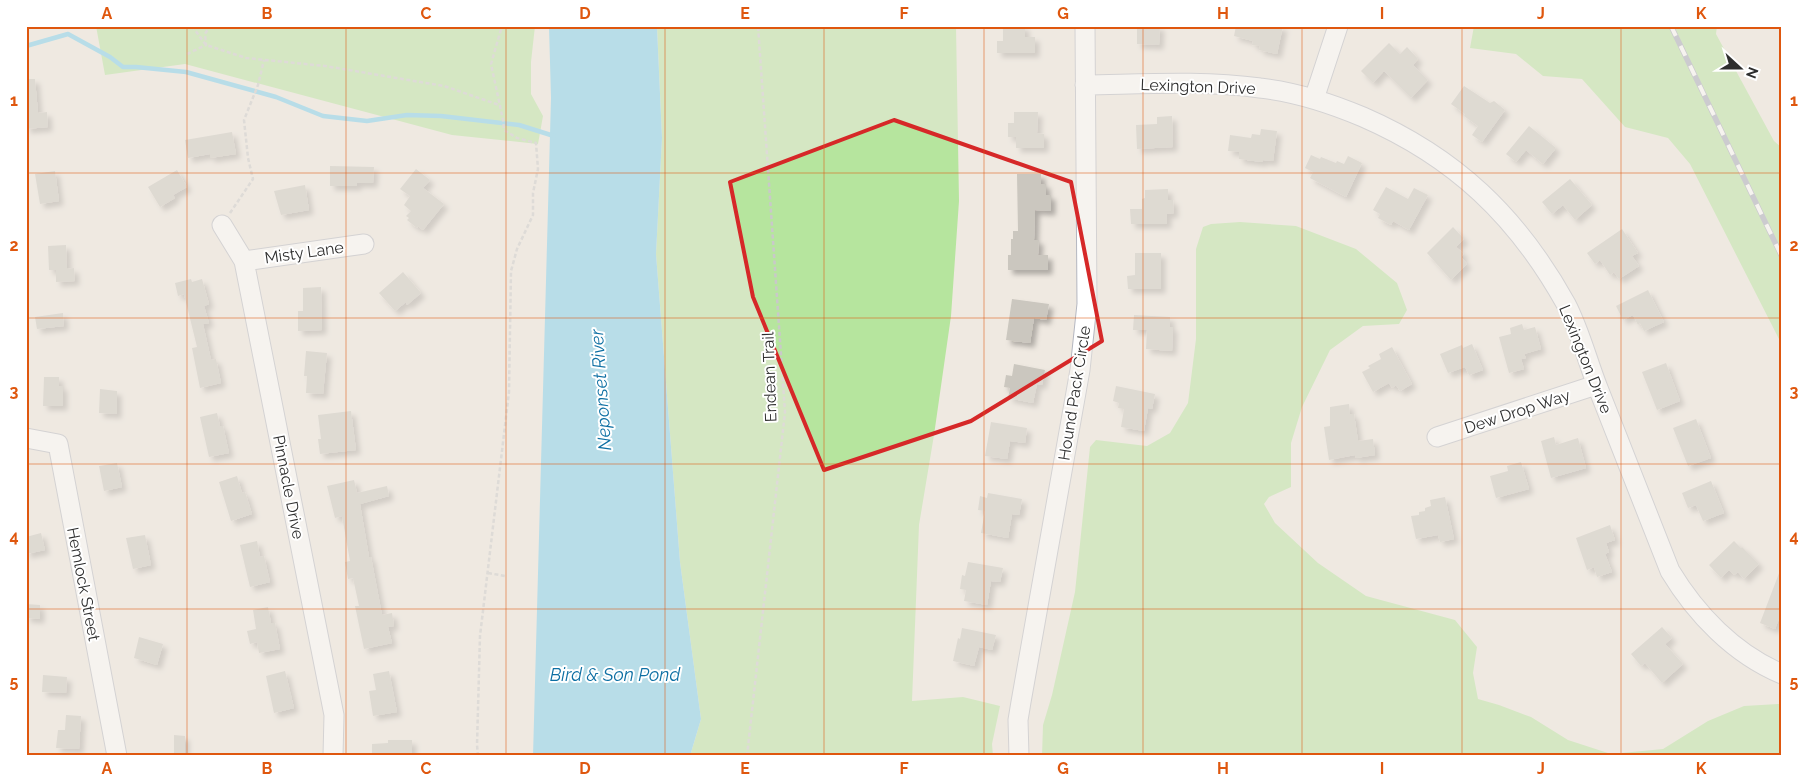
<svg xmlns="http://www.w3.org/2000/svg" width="1808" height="782" font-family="Raleway,sans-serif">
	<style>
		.green { fill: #b6e59e }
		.water { fill: #75cff0 }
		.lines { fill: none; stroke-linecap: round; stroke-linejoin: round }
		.stream { stroke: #75cff0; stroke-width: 4.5 }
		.building { fill: #cbc7bf; filter: url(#shadow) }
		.minor-casing { stroke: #b4b7c1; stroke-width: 21 }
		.path { stroke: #c9c9c9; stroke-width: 2.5; stroke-dasharray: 4 2.5; stroke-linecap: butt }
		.minor { stroke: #fff; stroke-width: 19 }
		.rail-casing { stroke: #a3a6b8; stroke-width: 5.5 }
		.rail { stroke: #fff; stroke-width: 4; stroke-dasharray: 11; stroke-linecap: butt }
		.marked { fill: none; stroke: #d62828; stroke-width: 4; stroke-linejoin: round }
		.grid { fill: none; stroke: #df570e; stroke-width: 1; stroke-opacity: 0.55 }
		.labels { text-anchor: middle; stroke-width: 4; stroke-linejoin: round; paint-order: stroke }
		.street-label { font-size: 16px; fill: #2e2e2e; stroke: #fff }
		.water-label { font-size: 18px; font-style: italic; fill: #0d6fa3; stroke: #fff }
		.neatline { fill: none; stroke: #df570e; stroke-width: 2 }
		.grid-label { font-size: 16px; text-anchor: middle; font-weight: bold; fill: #df570e }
	</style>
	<defs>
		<filter id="shadow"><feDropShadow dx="4.5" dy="4.5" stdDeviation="2.5" flood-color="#0004"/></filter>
	</defs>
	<rect width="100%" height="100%" fill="#efe9e1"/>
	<path class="green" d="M 96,26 L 535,26 L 531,62 L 531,94 L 543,116 L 538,144 L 452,135 L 185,64 L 105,75 Z
		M 657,26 L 956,26 L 959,201 L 951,316 L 934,435 L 919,525 L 912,701 L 963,697 L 1000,706 L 992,744 L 993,756 L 690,756 L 701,719 L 680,562 L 656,254 L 662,138 Z
		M 1474,26 L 1717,26 L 1716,34 L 1774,141 L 1782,148 L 1782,345 L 1690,164 L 1668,138 L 1625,127 L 1582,79 L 1543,76 L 1516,54 L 1470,48 Z
		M 1240,222 L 1296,226 L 1356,249 L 1397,283 L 1407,310 L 1399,324 L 1363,326 L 1330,350 L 1302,407 L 1291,443 L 1291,487 L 1269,497 L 1264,504 L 1275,523 L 1318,563 L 1366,596 L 1455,620 L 1477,647 L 1473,673 L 1478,699 L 1499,705 L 1531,717 L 1568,740 L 1611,754 L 1663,749 L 1708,721 L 1744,706 L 1778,704 L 1782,704 L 1782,756 L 1042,756 L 1043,725 L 1052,695 L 1075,592 L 1090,447 L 1096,440 L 1147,446 L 1170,433 L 1188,403 L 1196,339 L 1196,249 L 1203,227 L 1211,224 Z"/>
	<path class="water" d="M 549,26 L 657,27 L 662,138 L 656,254 L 680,562 L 701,719 L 690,756 L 533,756 L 551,98 Z"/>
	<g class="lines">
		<path class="stream" d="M 26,46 L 68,34 L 110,57 L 123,67 L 136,67 L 186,72 L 276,97 L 323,116 L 367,121 L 407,115 L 441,116 L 519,125 L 554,136"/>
	</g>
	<path class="building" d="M 1003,26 L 1025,26 L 1025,37 L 1035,37 L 1035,53 L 997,53 L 997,41 L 1003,41 Z
		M 1137,26 L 1160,26 L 1159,45 L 1137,44 Z
		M 1236,26 L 1283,26 L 1277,54 L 1259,50 L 1260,46 L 1252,45 L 1253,41 L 1234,36 Z
		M 1389,43 L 1400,54 L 1407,47 L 1418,59 L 1413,65 L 1428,80 L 1411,98 L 1384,71 L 1373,83 L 1361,71 Z
		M 26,79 L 35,79 L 38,113 L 47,112 L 48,127 L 26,129 Z
		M 1464,86 L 1490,103 L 1494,101 L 1505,110 L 1482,142 L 1472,135 L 1478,126 L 1464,116 L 1465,114 L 1451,104 Z
		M 1014,112 L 1038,112 L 1037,133 L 1044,134 L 1044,148 L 1016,148 L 1016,137 L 1008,137 L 1008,123 L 1014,123 Z
		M 1172,116 L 1173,147 L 1137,149 L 1136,125 L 1157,124 L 1157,117 Z
		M 1529,126 L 1556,148 L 1543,164 L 1526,150 L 1516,162 L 1506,154 Z
		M 1261,129 L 1277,131 L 1273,161 L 1263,160 L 1262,162 L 1239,159 L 1239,152 L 1228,151 L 1230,135 L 1251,138 L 1252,134 L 1260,135 Z
		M 232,132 L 236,154 L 210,158 L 210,154 L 188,158 L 185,140 Z
		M 1311,155 L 1320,159 L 1321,157 L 1336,163 L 1337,161 L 1344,164 L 1348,156 L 1362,163 L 1346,197 L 1310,178 L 1313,172 L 1305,168 Z
		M 330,166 L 374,167 L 373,183 L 357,183 L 357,186 L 330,186 Z
		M 416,169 L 430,180 L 423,188 L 444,204 L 423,230 L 418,226 L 417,228 L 407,220 L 409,218 L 406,216 L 411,211 L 404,205 L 410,196 L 400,189 Z
		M 177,170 L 187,187 L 173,195 L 175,198 L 160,207 L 148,187 Z
		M 55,171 L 59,201 L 40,204 L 35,174 Z
		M 1017,174 L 1041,174 L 1041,184 L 1046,184 L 1046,195 L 1051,195 L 1051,211 L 1035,210 L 1034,240 L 1039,240 L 1038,255 L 1048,255 L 1048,270 L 1008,270 L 1008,255 L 1011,255 L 1011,239 L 1013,239 L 1013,231 L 1018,231 Z
		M 1570,179 L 1592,205 L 1575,220 L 1563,205 L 1552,214 L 1542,202 Z
		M 305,185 L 309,210 L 281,215 L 274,191 Z
		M 1386,187 L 1408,199 L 1414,188 L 1428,195 L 1409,230 L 1393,221 L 1391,225 L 1378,218 L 1380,214 L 1373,210 Z
		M 1168,189 L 1168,200 L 1173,200 L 1174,213 L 1167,214 L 1167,224 L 1131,224 L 1130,209 L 1142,209 L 1142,199 L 1145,198 L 1145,190 Z
		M 1453,227 L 1464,239 L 1456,247 L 1464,254 L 1461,257 L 1467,264 L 1451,280 L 1427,253 Z
		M 1622,229 L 1638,253 L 1632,256 L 1639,266 L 1619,279 L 1614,272 L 1610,275 L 1600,260 L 1595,264 L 1587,253 Z
		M 66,245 L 67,269 L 74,268 L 75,281 L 56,282 L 56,270 L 49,270 L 48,246 Z
		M 1135,253 L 1161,253 L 1161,289 L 1128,289 L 1127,276 L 1135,275 Z
		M 403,272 L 421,293 L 407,305 L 406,302 L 395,311 L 379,293 Z
		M 191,279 L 192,282 L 202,279 L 209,304 L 204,306 L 209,323 L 203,324 L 211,360 L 216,359 L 221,383 L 200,388 L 192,348 L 197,347 L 184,294 L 178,296 L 175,283 Z
		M 321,287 L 322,330 L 298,331 L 298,311 L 303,311 L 303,288 Z
		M 1648,290 L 1664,322 L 1644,331 L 1640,323 L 1638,325 L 1633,315 L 1623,320 L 1616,306 Z
		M 1012,299 L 1049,304 L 1046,320 L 1034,318 L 1030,343 L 1006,340 Z
		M 63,313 L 64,326 L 37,329 L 35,317 Z
		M 1134,315 L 1170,317 L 1170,327 L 1173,327 L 1172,351 L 1146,349 L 1147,330 L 1133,330 Z
		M 1522,324 L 1524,330 L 1535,327 L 1541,349 L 1524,354 L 1526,358 L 1521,359 L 1524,369 L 1509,373 L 1499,337 L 1511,334 L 1510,328 Z
		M 1472,344 L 1483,370 L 1469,375 L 1465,367 L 1448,373 L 1440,354 L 1462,345 L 1463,348 Z
		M 1392,347 L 1412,384 L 1400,391 L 1396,385 L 1392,388 L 1389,383 L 1373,392 L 1362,372 L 1370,368 L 1368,366 L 1381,359 L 1379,354 Z
		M 306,351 L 327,353 L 323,394 L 306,393 L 307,376 L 304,376 Z
		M 1666,363 L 1680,401 L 1657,410 L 1642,372 Z
		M 1014,364 L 1045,370 L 1042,385 L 1037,384 L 1033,403 L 1008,398 L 1010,388 L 1004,387 L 1006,375 L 1012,376 Z
		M 44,377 L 59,377 L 59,386 L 63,386 L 63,406 L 43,406 Z
		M 1116,386 L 1155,394 L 1152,409 L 1148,408 L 1144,431 L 1121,427 L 1124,409 L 1118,408 L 1119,403 L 1113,401 Z
		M 100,389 L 117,391 L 117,414 L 99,413 Z
		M 1349,404 L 1350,414 L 1354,414 L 1358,441 L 1373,439 L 1375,455 L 1356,458 L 1355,455 L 1329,460 L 1324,427 L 1330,426 L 1330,407 Z
		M 351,411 L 356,450 L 320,454 L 318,439 L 321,439 L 318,415 Z
		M 217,413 L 220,426 L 223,426 L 229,453 L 209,457 L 200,417 Z
		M 1696,419 L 1711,458 L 1688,466 L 1673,428 Z
		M 991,422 L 1027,428 L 1025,443 L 1010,441 L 1007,459 L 985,456 Z
		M 1554,437 L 1556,445 L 1578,438 L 1586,468 L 1551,478 L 1541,441 Z
		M 1521,462 L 1529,489 L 1496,498 L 1490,476 L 1508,471 L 1507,466 Z
		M 117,463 L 122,487 L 104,491 L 99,466 Z
		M 237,476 L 242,493 L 245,492 L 252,514 L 231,521 L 219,482 Z
		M 354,480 L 357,493 L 387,486 L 389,496 L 360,504 L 369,557 L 371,557 L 382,615 L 392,613 L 394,626 L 388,627 L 392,643 L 364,649 L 355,606 L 359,606 L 353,578 L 348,579 L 345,562 L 350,561 L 342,516 L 335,518 L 327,486 Z
		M 1711,481 L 1724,513 L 1703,521 L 1696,505 L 1688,508 L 1682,493 Z
		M 988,493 L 1022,499 L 1019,515 L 1012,514 L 1008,538 L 981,533 L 985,511 L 978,510 L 980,496 L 987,498 Z
		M 1445,497 L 1454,539 L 1440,542 L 1438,535 L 1416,539 L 1411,516 L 1419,515 L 1419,512 L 1425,511 L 1425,508 L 1431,506 L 1430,500 Z
		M 1610,525 L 1615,540 L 1606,543 L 1609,552 L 1605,554 L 1612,572 L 1597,577 L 1594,567 L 1587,570 L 1576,538 Z
		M 41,533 L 45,550 L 26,554 L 26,537 Z
		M 145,535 L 151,565 L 133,569 L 126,538 Z
		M 257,541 L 260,557 L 264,556 L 270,582 L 250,587 L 240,545 Z
		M 1734,541 L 1741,548 L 1742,547 L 1759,564 L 1744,579 L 1738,572 L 1734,575 L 1729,570 L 1721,578 L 1709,565 Z
		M 968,562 L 1003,568 L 1000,582 L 991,581 L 987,605 L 964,601 L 966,590 L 960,589 L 962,575 L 965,576 Z
		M 1781,568 L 1782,611 L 1775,629 L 1760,623 Z
		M 26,604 L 40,605 L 40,619 L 26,618 Z
		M 268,607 L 271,623 L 275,623 L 280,649 L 259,653 L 257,642 L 250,644 L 247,631 L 256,629 L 253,610 Z
		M 1662,627 L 1672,638 L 1665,644 L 1683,664 L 1662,683 L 1645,663 L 1641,666 L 1631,654 Z
		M 962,628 L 996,635 L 992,650 L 979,647 L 974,666 L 953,661 L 958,638 L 960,639 Z
		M 139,637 L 163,644 L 157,665 L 134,658 Z
		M 285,671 L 294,708 L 274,713 L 266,676 Z
		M 389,671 L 397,712 L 373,716 L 369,691 L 376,690 L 373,674 Z
		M 43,675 L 67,677 L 66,693 L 42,692 Z
		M 66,715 L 81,716 L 79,749 L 56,748 L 58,730 L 65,730 Z
		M 174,735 L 185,736 L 185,756 L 174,756 Z
		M 388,740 L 412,740 L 412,756 L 372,756 L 372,744 L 388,743 Z"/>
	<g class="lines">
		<g class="minor-casing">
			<path id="minor" d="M 1085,85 C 1144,84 1202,80 1260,88 C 1296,92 1330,103 1363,117 C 1455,157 1517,216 1566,304 C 1580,331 1587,360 1598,388 C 1622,449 1646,510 1670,571 C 1696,614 1734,654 1782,674
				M 1314,99 L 1338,26
				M 222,225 L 244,261 L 334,715 L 333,756
				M 244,261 L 364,244
				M 1437,437 L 1596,385
				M 26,438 L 58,444 L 117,756
				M 1019,756 L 1018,720 L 1021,702 L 1080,370 L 1087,304 L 1085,26"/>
		</g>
		<path class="path" d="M 192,26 L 206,45 L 246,58 L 325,66 L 444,86 L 499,105
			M 187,54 L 206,45 L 205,34 L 210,26
			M 230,213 L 253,179 L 248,158 L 244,120 L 258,85 L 264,60
			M 488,573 L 505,576
			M 478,756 L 477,745 L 480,636 L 509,392 L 511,271 L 517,249 L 533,215 L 533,193 L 538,169 L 536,143 L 517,138 L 504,130 L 503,120 L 491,64 L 502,26
			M 747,756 L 785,412 L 758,26"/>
		<use href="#minor" class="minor"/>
		<g class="rail-casing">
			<path id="rail" d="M 1671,26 L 1782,257"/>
		</g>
		<use href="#rail" class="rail"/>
	</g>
	<path d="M0 0H1808V782H0ZM 894,120 L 1071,182 L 1102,341 L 971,421 L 824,470 L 753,297 L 730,182 Z" fill="#efe9e1" fill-opacity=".55" fill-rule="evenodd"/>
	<path class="marked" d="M 894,120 L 1071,182 L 1102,341 L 971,421 L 824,470 L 753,297 L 730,182 Z"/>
	<path class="grid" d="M 187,26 L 187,756M 346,26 L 346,756M 506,26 L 506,756M 665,26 L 665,756M 824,26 L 824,756M 984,26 L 984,756M 1143,26 L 1143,756M 1302,26 L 1302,756M 1462,26 L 1462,756M 1621,26 L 1621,756M 26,173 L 1782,173M 26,318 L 1782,318M 26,464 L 1782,464M 26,609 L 1782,609"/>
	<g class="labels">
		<g class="street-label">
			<text transform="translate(1198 86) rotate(2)" y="6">Lexington Drive</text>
			<text transform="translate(304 252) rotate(-8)" y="6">Misty Lane</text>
			<text transform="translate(1586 359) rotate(68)" y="6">Lexington Drive</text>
			<text transform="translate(769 377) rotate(-92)" y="6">Endean Trail</text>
			<text transform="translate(1074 393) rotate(-81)" y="6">Hound Pack Circle</text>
			<text transform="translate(1517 411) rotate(-18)" y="6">Dew Drop Way</text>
			<text transform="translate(289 487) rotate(79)" y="6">Pinnacle Drive</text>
			<text transform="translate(84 584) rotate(79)" y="6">Hemlock Street</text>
		</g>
		<g class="water-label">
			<text transform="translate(601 390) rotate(-94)" y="6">Neponset River</text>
			<text x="615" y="681">Bird &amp; Son Pond</text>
		</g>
	</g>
	<rect width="1808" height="782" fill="none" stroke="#ffffff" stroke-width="55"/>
	<g transform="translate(1740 68) rotate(111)" stroke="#ffffff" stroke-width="4" paint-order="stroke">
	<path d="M0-4L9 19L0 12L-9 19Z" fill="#2e2e2e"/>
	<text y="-8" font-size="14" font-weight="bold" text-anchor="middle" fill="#2e2e2e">N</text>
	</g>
	<rect x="28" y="28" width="1752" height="726" class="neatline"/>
	<g class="grid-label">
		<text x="107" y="19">A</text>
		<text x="267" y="19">B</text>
		<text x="426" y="19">C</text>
		<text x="585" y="19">D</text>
		<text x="745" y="19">E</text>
		<text x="904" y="19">F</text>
		<text x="1063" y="19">G</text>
		<text x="1223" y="19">H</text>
		<text x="1382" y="19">I</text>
		<text x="1541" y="19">J</text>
		<text x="1701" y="19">K</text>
		<text x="14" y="106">1</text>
		<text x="1794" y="106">1</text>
		<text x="14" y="251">2</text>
		<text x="1794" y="251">2</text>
		<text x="14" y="397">3</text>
		<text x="1794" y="397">3</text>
		<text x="14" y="542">4</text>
		<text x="1794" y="542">4</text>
		<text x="14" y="687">5</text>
		<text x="1794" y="687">5</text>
		<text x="107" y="774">A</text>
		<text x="267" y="774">B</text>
		<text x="426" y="774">C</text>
		<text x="585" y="774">D</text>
		<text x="745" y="774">E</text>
		<text x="904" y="774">F</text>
		<text x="1063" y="774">G</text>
		<text x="1223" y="774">H</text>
		<text x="1382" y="774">I</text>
		<text x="1541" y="774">J</text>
		<text x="1701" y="774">K</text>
	</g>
</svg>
